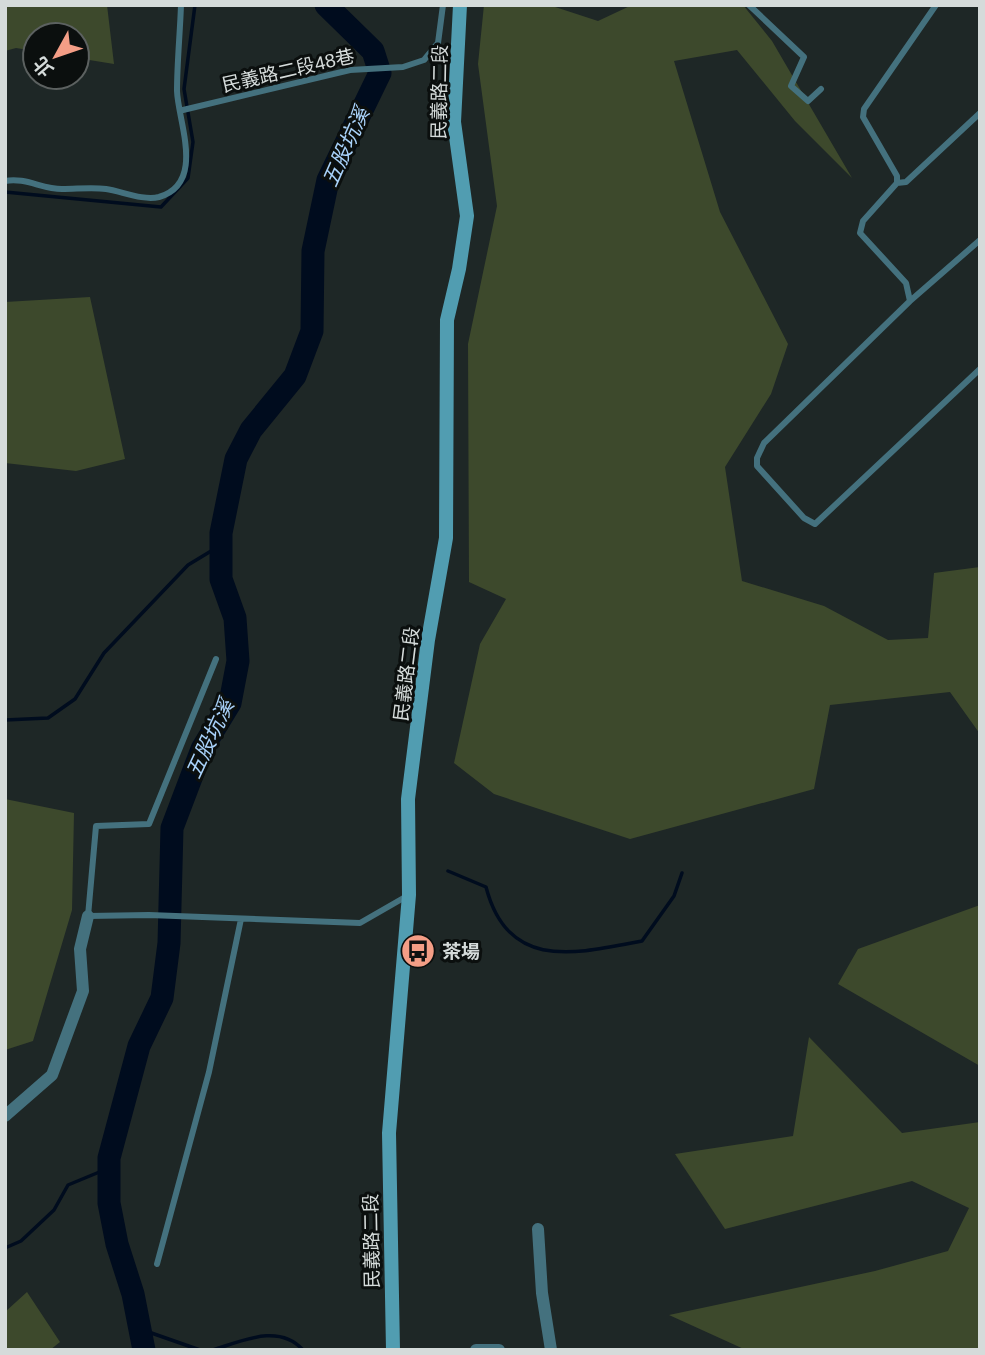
<svg xmlns="http://www.w3.org/2000/svg" width="985" height="1355" font-family="Helvetica,'Noto Sans TC',sans-serif">
	<style>
		.green { fill: #3d492c }
		.lines { fill: none; stroke-linecap: round; stroke-linejoin: round }
		.stream { stroke: #000c1e; stroke-width: 3.5 }
		.river { stroke: #000c1e; stroke-width: 23 }
		.lane { stroke: #44717e; stroke-width: 6 }
		.street { stroke: #44717e; stroke-width: 12 }
		.secondary { stroke: #519db1; stroke-width: 14 }
		.labels { text-anchor: middle; stroke-width: 6; stroke-linejoin: round; paint-order: stroke }
		.street-label { font-size: 19px; fill: #d5dbda; stroke: #0b0f0e }
		.poi-label { font-size: 19px; font-weight: bold; fill: #d5dbda; stroke: #0b0f0e; text-anchor: start }
		.water-label { font-size: 21px; font-style: italic; fill: #a9d2fa; stroke: #0b0f0e }
	</style>
	<rect width="100%" height="100%" fill="#1e2726"/>
	<path class="green" d="M 5,5 L 107,5 L 114,64 L 77,58 L 77,35 L 35,35 L 35,51 L 16,48 L 5,51 Z
		M 484,5 L 549,5 L 598,21 L 632,5 L 743,5 L 772,41 L 852,178 L 795,121 L 737,50 L 674,61 L 720,212 L 788,344 L 771,394 L 725,467 L 742,581 L 824,606 L 888,640 L 928,638 L 934,573 L 980,567 L 980,734 L 950,692 L 830,705 L 814,789 L 630,839 L 494,794 L 454,763 L 480,644 L 506,599 L 469,582 L 468,344 L 497,206 L 478,64 Z
		M 90,297 L 125,459 L 76,471 L 5,463 L 5,302 Z
		M 5,799 L 74,813 L 72,910 L 33,1041 L 5,1050 Z
		M 980,905 L 980,1066 L 838,984 L 858,949 Z
		M 809,1037 L 902,1133 L 980,1122 L 980,1350 L 746,1350 L 669,1315 L 875,1271 L 948,1251 L 969,1208 L 912,1181 L 725,1229 L 675,1154 L 793,1136 Z
		M 27,1292 L 60,1342 L 50,1350 L 5,1350 L 5,1312 Z"/>
	<g class="lines">
		<path class="stream" d="M 5,192 L 161,207 L 188,178 L 193,142 L 184,89 L 195,5
			M 5,720 L 48,718 L 75,699 L 104,653 L 188,565 L 221,545
			M 448,871 L 486,887 C 508,971 574,954 642,941 L 674,896 L 682,873
			M 5,1248 L 21,1241 L 54,1210 L 68,1185 L 109,1168
			M 140,1329 L 200,1350
			M 213,1350 C 242,1341 279,1323 303,1350"/>
		<path class="river" d="M 144,1350 L 133,1294 L 117,1244 L 109,1203 L 109,1158 L 139,1046 L 162,998 L 169,943 L 172,828 L 202,749 L 230,703 L 238,661 L 235,618 L 221,579 L 221,533 L 236,459 L 251,430 L 295,376 L 312,331 L 313,251 L 328,180 L 380,73 L 373,51 L 326,5"/>
		<path class="lane" d="M 749,5 L 804,57 L 791,86 L 808,101 L 821,89
			M 936,5 L 864,109 L 863,117 L 897,176 L 897,183 L 863,221 L 860,233 L 906,283 L 910,301 L 764,443 L 757,458 L 757,466 L 804,518 L 815,524 L 980,369
			M 183,110 L 350,70 L 403,67 L 424,60 L 438,43 L 443,5
			M 5,181 C 25,177 42,189 62,189 C 77,189 92,187 106,189 C 121,191 143,201 159,197 C 206,183 178,122 177,91 C 177,63 180,34 181,5
			M 897,183 L 906,182 L 980,113
			M 910,301 L 980,240
			M 216,659 L 149,824 L 96,826 L 88,916 L 149,915 L 360,923 L 407,896
			M 157,1264 L 209,1072 L 241,919"/>
		<path class="street" d="M 5,1116 L 52,1075 L 83,991 L 80,949 L 88,916
			M 538,1229 L 542,1293 L 551,1350
			M 476,1350 L 499,1350"/>
		<path class="secondary" d="M 393,1350 L 389,1133 L 409,895 L 408,799 L 428,640 L 446,538 L 447,320 L 459,269 L 467,216 L 454,122 L 460,5"/>
	</g>
	<defs>
		<g id="bus-disc" transform="scale(1.75)"><circle r="9.5" fill="#f49e86" stroke="#0b0f0e"/><path d="M-5-6H5V4H4V6H2V4H-2V6H-4V4H-5ZM-3.5-4V0h7V-4ZM-3.5 1.2v1.5H-2V1.2ZM2 1.2v1.5H3.5V1.2Z" fill="#111"/></g>
	</defs>
	<g fill-rule="evenodd">
		<use href="#bus-disc" x="418" y="951"/>
	</g>
	<g class="labels">
		<g class="street-label">
			<text transform="translate(288 70) rotate(-13)" y="7">民義路二段48巷</text>
			<text transform="translate(439 92) rotate(-89)" y="7">民義路二段</text>
			<text transform="translate(406 674) rotate(-83)" y="7">民義路二段</text>
			<text transform="translate(371 1241) rotate(-91)" y="7">民義路二段</text>
		</g>
		<g class="poi-label">
			<text x="442" y="958">茶場</text>
		</g>
		<g class="water-label">
			<text transform="translate(346 147) rotate(-66)" y="7">五股坑溪</text>
			<text transform="translate(210 739) rotate(-65)" y="7">五股坑溪</text>
		</g>
	</g>
	<rect width="985" height="1355" fill="none" stroke="#d5dbda" stroke-width="14"/>
	<g transform="translate(56 56) rotate(230)"><circle r="33" fill="#0b0f0e" stroke="#5c6160" stroke-width="2"/>
	<path d="M0-5L12 26L0 18L-12 26Z" fill="#f49e86"/>
	<text y="-10" font-size="19" font-weight="bold" text-anchor="middle" fill="#d5dbda">北</text>
	</g>
</svg>
